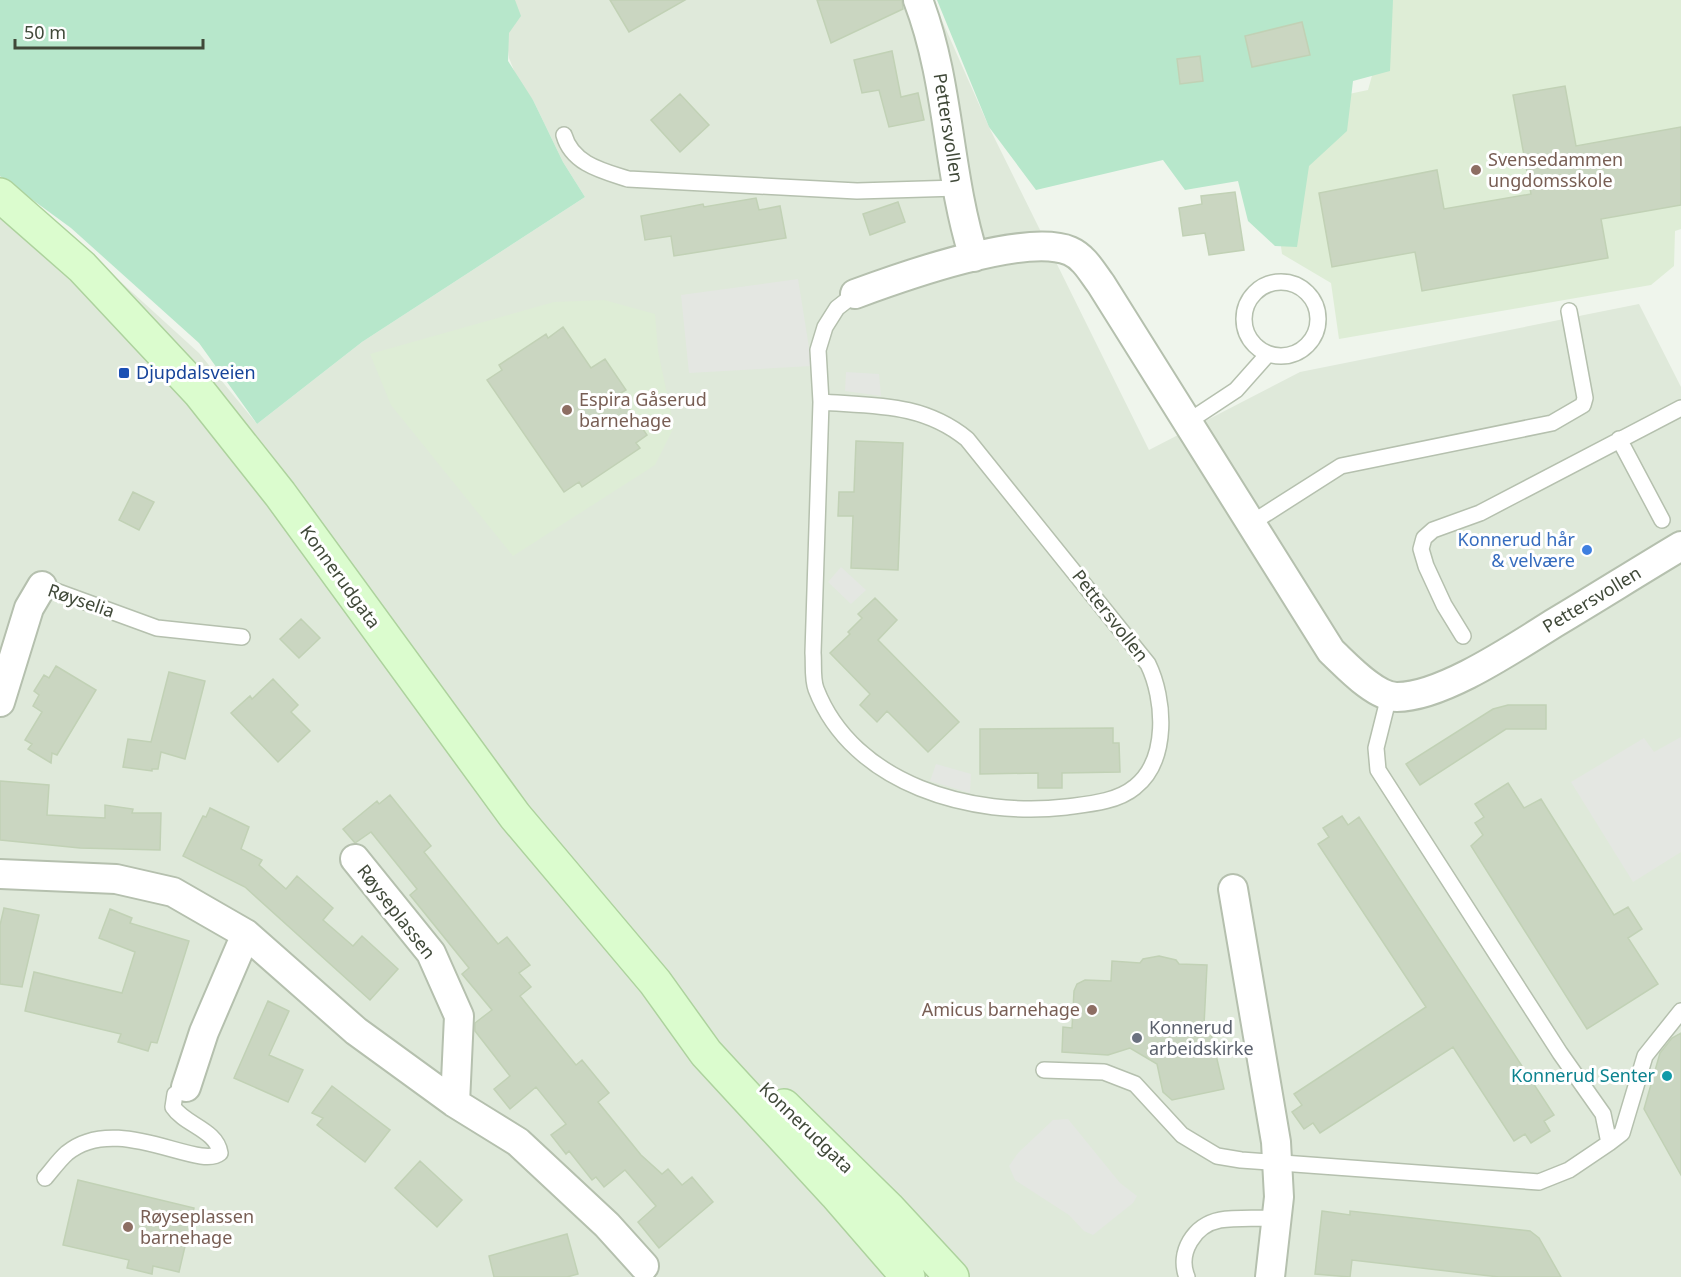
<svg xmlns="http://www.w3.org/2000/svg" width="1681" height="1277" font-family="'Noto Sans',sans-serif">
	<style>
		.residential { fill: #dfe9da }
		.education { fill: #deedd6 }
		.green { fill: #b7e7cb }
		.parking { fill: #e4e7e2 }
		.building { fill: #cad6c1; stroke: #c1d1b5; stroke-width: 1.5 }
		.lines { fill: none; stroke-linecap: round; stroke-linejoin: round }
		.service-casing { stroke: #b5c0ae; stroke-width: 18 }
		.minor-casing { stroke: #b5c0ae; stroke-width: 32 }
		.secondary-casing { stroke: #add29d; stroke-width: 36 }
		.service { stroke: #fff; stroke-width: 15 }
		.minor { stroke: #fff; stroke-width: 28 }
		.secondary { stroke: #dbfcce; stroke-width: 33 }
		.education-dot { fill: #8d6e63; stroke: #fff; stroke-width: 2 }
		.transit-dot { fill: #1a4fb4; stroke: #fff; stroke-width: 2 }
		.shop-dot { fill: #3f7fe0; stroke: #fff; stroke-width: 2 }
		.worship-dot { fill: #6b7280; stroke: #fff; stroke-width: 2 }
		.culture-dot { fill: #0f9aa8; stroke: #fff; stroke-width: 2 }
		.labels { text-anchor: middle; stroke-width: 6; stroke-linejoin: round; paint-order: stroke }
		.street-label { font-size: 18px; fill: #404939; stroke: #fff }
		.education-label { font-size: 18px; fill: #785e54; stroke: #fff; text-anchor: start }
		.transit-label { font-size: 18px; fill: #164399; stroke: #fff; text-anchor: start }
		.shop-label { font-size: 18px; fill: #366cbe; stroke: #fff; text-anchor: end }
		.worship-label { font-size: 18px; fill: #5b616d; stroke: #fff; text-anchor: start }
		.culture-label { font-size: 18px; fill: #0d838f; stroke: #fff; text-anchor: end }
	</style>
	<rect width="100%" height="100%" fill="#eff5ec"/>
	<path class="residential" d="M 513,0 L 933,0 L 989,127 L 1149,450 L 1300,372 L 1639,304 L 1681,387 L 1681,1277 L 0,1277 L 0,172 L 199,353 L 257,424 L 362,342 L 585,197 L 563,162 L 533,100 L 519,83 L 509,58 L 506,36 Z"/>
	<path class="education" d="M 1393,0 L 1681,0 L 1681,229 L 1675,231 L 1674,266 L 1651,285 L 1339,339 L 1331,283 L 1282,254 L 1263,112 L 1368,90 Z
		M 604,300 L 655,314 L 658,351 L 674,427 L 655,465 L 513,556 L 391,405 L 370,354 L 554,302 Z"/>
	<path class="green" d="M 0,0 L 515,0 L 521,16 L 509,33 L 508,61 L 533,100 L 563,162 L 585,197 L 362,342 L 257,424 L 199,343 L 71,228 L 0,176 Z
		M 937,0 L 1393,0 L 1390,71 L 1353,81 L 1347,131 L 1309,166 L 1297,247 L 1275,246 L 1248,221 L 1238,181 L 1185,190 L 1163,160 L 1036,190 L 989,127 Z"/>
	<path class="parking" d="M 798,279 L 812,366 L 689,373 L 681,295 Z
		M 846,372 L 879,374 L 881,396 L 845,391 Z
		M 841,567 L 866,590 L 851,604 L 828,582 Z
		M 1681,737 L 1681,852 L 1633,882 L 1571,782 L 1644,738 L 1654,752 Z
		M 936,764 L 971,774 L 970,793 L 930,781 Z
		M 1068,1119 L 1120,1183 L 1137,1196 L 1133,1203 L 1093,1235 L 1084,1231 L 1069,1215 L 1015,1180 L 1009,1166 L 1018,1153 L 1053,1120 Z"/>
	<path class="building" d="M 610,0 L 685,0 L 629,32 Z
		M 817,0 L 902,0 L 903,9 L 831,43 Z
		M 1302,22 L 1310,55 L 1252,67 L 1245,36 Z
		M 892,51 L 901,97 L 918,93 L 924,120 L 889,127 L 879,90 L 862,93 L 854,60 Z
		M 1200,56 L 1203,81 L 1180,84 L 1177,59 Z
		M 1565,86 L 1576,146 L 1681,127 L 1681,205 L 1601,219 L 1608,258 L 1422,291 L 1415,252 L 1332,267 L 1319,193 L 1437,170 L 1444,209 L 1531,194 L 1513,95 Z
		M 680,94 L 709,125 L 680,152 L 651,120 Z
		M 1235,192 L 1244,250 L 1209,255 L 1205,233 L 1183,236 L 1179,208 L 1202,204 L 1201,196 Z
		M 756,198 L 759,210 L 780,206 L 786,238 L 674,256 L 671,236 L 645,240 L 641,216 L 703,204 L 704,207 Z
		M 898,202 L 905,222 L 870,235 L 863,214 Z
		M 563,327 L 591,368 L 605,359 L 626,390 L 619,394 L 647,435 L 636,443 L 640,448 L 582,487 L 579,482 L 564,492 L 487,380 L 502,370 L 499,365 L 546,334 L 548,338 Z
		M 856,441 L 903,443 L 898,570 L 851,568 L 853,516 L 838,516 L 839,492 L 854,492 Z
		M 133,492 L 154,502 L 139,530 L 119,520 Z
		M 875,598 L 897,620 L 878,640 L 959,722 L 928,752 L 887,711 L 877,722 L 860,705 L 870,694 L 830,653 L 850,634 L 848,632 L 862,618 L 858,614 Z
		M 301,619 L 320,638 L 299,658 L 280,639 Z
		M 56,666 L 96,690 L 57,755 L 52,753 L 51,763 L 28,749 L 32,744 L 25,740 L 42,712 L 33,706 L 39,695 L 34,691 L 44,675 L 49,678 Z
		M 169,672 L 205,681 L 185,759 L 161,752 L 158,769 L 152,769 L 152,771 L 123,767 L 128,739 L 151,742 Z
		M 273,679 L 298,705 L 291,712 L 310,731 L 278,762 L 231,713 L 250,696 L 252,699 Z
		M 1508,705 L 1546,705 L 1546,729 L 1506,729 L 1420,785 L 1406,764 L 1493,709 Z
		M 1113,728 L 1113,743 L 1119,743 L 1120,772 L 1062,773 L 1062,788 L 1038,788 L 1038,773 L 980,774 L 980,729 Z
		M 0,781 L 49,785 L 47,815 L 105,818 L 105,805 L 133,809 L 132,813 L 161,813 L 160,850 L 80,848 L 0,840 Z
		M 1508,783 L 1524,808 L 1541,799 L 1614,915 L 1628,907 L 1642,929 L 1628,938 L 1658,984 L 1587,1029 L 1471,846 L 1483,835 L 1475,823 L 1484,817 L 1475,804 Z
		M 390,795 L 431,846 L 424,852 L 498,944 L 507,937 L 530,965 L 519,973 L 531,987 L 520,996 L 576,1065 L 582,1060 L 609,1093 L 598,1102 L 641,1155 L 662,1174 L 668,1169 L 682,1185 L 692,1177 L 713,1202 L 659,1248 L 638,1222 L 656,1206 L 625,1170 L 604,1187 L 596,1177 L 592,1180 L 569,1151 L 566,1154 L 551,1135 L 566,1124 L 536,1087 L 510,1109 L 494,1089 L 510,1076 L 475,1031 L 475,1023 L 492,1010 L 462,974 L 469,968 L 410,895 L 417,889 L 371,832 L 355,843 L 343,829 L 377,801 L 379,804 Z
		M 210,808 L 249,827 L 241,849 L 262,860 L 259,865 L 286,889 L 297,876 L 333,908 L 323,920 L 353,946 L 362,936 L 398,969 L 370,1000 L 245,887 L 183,856 L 203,816 L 206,817 Z
		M 1342,816 L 1348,825 L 1359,817 L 1554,1115 L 1544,1121 L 1550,1131 L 1531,1143 L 1525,1134 L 1514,1141 L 1453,1047 L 1320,1133 L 1313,1123 L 1304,1129 L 1292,1112 L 1302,1105 L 1294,1094 L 1426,1007 L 1318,844 L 1329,837 L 1323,828 Z
		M 4,908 L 39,915 L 22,987 L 0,984 L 0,925 Z
		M 110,909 L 132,918 L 130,923 L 189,941 L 157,1043 L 151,1042 L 148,1051 L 118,1042 L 121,1034 L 25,1011 L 34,972 L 122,993 L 135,952 L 99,938 Z
		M 1159,956 L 1176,960 L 1179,964 L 1207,965 L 1204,1025 L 1209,1025 L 1224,1089 L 1172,1100 L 1163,1092 L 1157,1064 L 1130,1048 L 1108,1055 L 1062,1052 L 1063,1027 L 1072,1028 L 1074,991 L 1077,984 L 1085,980 L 1111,981 L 1112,961 L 1140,963 L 1143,959 Z
		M 268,1001 L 289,1011 L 269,1055 L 303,1070 L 288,1102 L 234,1078 Z
		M 1681,1033 L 1681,1175 L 1644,1109 L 1660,1053 L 1672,1038 Z
		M 332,1086 L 390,1130 L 365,1162 L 317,1125 L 323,1118 L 312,1113 Z
		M 420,1161 L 462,1200 L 437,1227 L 395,1188 Z
		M 78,1180 L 194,1208 L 179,1272 L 153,1266 L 152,1274 L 127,1268 L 129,1260 L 63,1245 Z
		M 1322,1211 L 1350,1215 L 1350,1211 L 1530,1231 L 1539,1238 L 1561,1277 L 1499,1277 L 1352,1260 L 1350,1277 L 1315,1274 Z
		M 567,1234 L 578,1274 L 567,1277 L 494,1277 L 489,1256 Z"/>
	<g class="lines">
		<g class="service-casing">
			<path id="service" d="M 564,135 C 572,164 603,171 628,179 L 857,191 L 958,188
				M1244 319a37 37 0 1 1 74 0a37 37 0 1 1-74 0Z
				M 821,402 C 875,406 923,403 967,439 L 1148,664 C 1165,699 1169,760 1135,787 C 1117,802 1089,804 1066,807 C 973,818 853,785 816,689 C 812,678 814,664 813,653 L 821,402 L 818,350 L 825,327 L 837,308 L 855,294
				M 1186,423 L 1236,390 L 1268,354
				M 1619,439 L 1662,520
				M 1250,524 L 1341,466 L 1552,423 L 1583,405 L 1585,398 L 1569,311
				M 42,586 L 157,628 L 242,637
				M 1463,636 L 1444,605 L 1426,566 L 1421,549 L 1424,538 L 1433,530 L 1480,513 L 1681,408
				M 1044,1070 L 1104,1072 L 1135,1084 L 1182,1135 L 1217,1156 L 1241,1160 L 1539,1182 L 1569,1170 L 1609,1143 L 1603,1114 L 1560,1053 L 1378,770 L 1376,748 L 1389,696
				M 1609,1143 L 1622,1133 L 1645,1056 L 1681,1011
				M 45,1178 C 52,1170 59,1160 67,1153 C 117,1112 199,1171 220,1153 C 217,1130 185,1125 173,1107 L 175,1094 L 186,1087
				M 1187,1277 C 1177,1253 1194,1225 1220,1220 C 1237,1217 1258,1219 1276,1218"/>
		</g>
		<g class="minor-casing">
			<path id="minor" d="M 918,0 C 950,83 947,173 974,257
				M 855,294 C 901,277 1026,232 1070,251 C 1084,257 1092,272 1101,284 L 1331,651 C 1346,665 1375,697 1397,697 C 1443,697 1517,646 1556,622 C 1598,597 1639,571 1681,546
				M 0,702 L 29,608 L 42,586
				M 355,859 L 431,953 L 459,1016 L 455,1103
				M 0,874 L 116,879 L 173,892 L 246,934 L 356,1031 L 455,1103 L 518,1142 L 607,1225 L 644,1266
				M 1233,889 L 1276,1142 L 1279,1197 L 1270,1277
				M 186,1087 L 204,1032 L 246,934"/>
		</g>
		<g class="secondary-casing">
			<path id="secondary" d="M 0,195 L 82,267 L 200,393 L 280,494 L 515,816 L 655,982 L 706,1053 L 836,1194 L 908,1277
				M 784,1106 L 888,1208 L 952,1277"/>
		</g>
		<use href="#service" class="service"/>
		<use href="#minor" class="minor"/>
		<use href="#secondary" class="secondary"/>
	</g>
	<g class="education-dot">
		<circle cx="1476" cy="170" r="6"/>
		<circle cx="567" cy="410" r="6"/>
		<circle cx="1092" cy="1010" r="6"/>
		<circle cx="128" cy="1227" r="6"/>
	</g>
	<rect class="transit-dot" x="118" y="367" width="12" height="12" rx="3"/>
	<circle class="shop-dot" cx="1587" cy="550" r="6"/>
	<circle class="worship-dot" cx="1137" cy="1038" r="6"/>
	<circle class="culture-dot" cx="1667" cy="1076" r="6"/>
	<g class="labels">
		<g class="street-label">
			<text transform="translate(948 128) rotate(81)" y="6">Pettersvollen</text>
			<text transform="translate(340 577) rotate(54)" y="6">Konnerudgata</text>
			<text transform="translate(1592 600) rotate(-31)" y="6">Pettersvollen</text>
			<text transform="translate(81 601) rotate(19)" y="6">Røyselia</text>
			<text transform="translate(1110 616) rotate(52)" y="6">Pettersvollen</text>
			<text transform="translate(396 912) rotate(52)" y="6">Røyseplassen</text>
			<text transform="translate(806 1128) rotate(44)" y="6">Konnerudgata</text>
		</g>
		<g class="education-label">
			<text x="1488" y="166">Svensedammen<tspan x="1488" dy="21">ungdomsskole</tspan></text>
			<text x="579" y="406">Espira Gåserud<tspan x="579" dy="21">barnehage</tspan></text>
			<text x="1080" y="1016" text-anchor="end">Amicus barnehage</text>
			<text x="140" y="1223">Røyseplassen<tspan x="140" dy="21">barnehage</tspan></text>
		</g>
		<g class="transit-label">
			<text x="136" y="379">Djupdalsveien</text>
		</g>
		<g class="shop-label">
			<text x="1575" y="546">Konnerud hår<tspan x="1575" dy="21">&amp; velvære</tspan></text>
		</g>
		<g class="worship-label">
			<text x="1149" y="1034">Konnerud<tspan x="1149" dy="21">arbeidskirke</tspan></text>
		</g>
		<g class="culture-label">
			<text x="1655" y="1082">Konnerud Senter</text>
		</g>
	</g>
	<path d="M15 39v9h188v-9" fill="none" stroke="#404939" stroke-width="3"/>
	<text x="24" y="39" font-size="18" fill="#404939" stroke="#ffffff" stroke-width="4.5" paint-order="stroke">50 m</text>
</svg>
